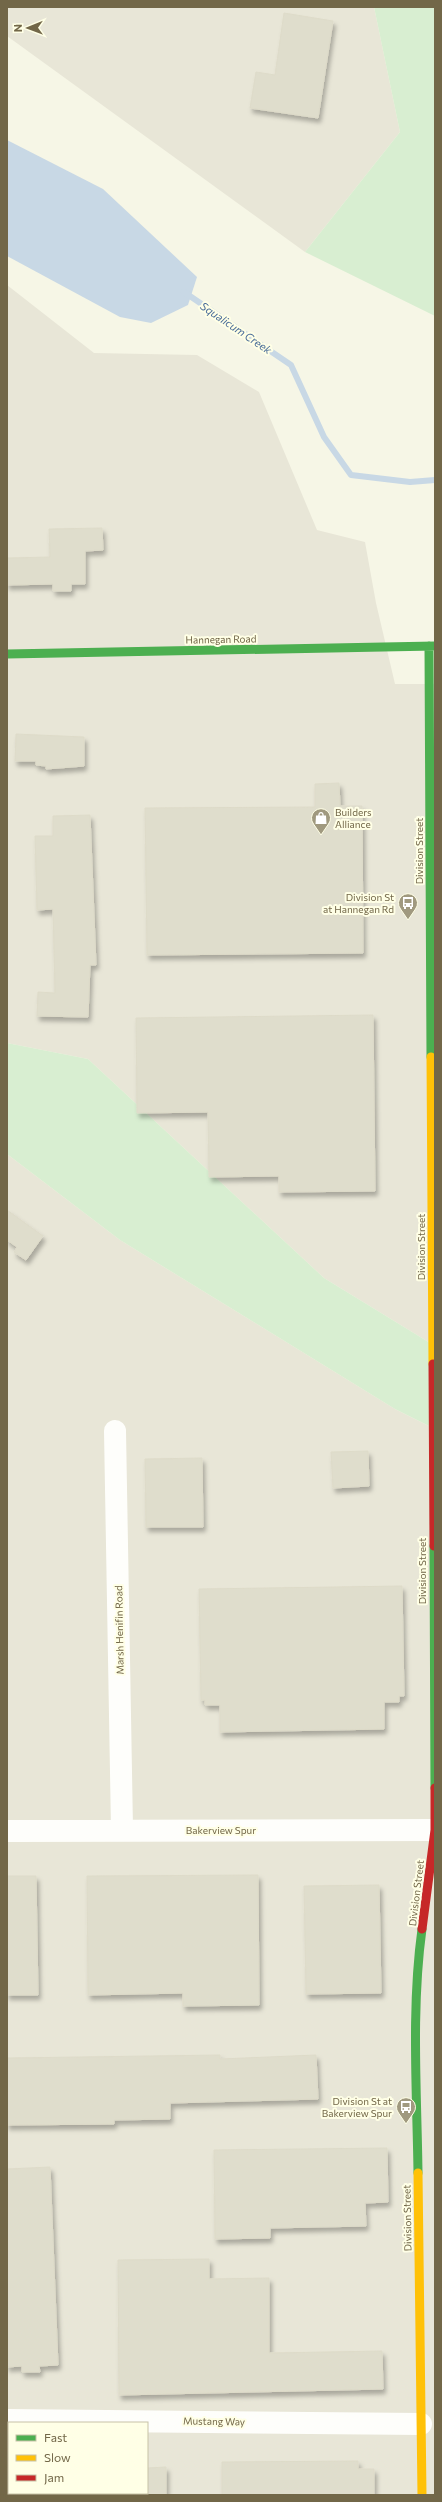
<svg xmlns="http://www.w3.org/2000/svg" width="442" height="2502" font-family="Commissioner,sans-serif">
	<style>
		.industrial { fill: #e8e6d7; fill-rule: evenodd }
		.green { fill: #d8eed1 }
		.water { fill: #c8d8e5 }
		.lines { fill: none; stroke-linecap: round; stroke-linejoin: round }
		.stream { stroke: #c8d8e5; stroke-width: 6 }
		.building { fill: #dfddcc; stroke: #dedbc9; filter: url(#shadow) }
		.street { stroke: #fefefb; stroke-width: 22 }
		.fast { stroke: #4caf50; stroke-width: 9 }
		.slow { stroke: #ffc107; stroke-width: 9 }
		.jam { stroke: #c62828; stroke-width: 9 }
		.labels { text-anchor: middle; stroke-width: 4; stroke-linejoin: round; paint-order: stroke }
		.street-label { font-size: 10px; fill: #726748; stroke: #ffffe6 }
		.poi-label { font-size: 10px; fill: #726748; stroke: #ffffe6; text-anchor: end }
		.water-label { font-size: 11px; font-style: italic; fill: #4b6e9a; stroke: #ffffe6 }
	</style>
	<defs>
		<filter id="shadow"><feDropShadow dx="2.5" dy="4.5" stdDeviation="2" flood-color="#0004"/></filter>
	</defs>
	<rect width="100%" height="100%" fill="#f6f6e6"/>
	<path class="industrial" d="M 7,7 L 374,7 L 400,132 L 305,252 L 7,36 Z
		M 7,285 L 94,353 L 197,355 L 259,392 L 317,530 L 365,542 L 376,603 L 395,684 L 435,684 L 435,1346 L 324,1278 L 88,1059 L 7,1043 Z
		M 7,1154 L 120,1240 L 395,1409 L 435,1429 L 435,2495 L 7,2495 ZM 9,2423 L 147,2423 L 147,2493 L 9,2493 Z"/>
	<path class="green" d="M 374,7 L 435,7 L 435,316 L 305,252 L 400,132 Z
		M 7,1043 L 88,1059 L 324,1278 L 435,1346 L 435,1429 L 395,1409 L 120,1240 L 7,1154 Z"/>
	<path class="water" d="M 7,140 L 103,189 L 197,277 L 188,305 L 151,323 L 120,317 L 7,256 Z"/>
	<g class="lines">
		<path class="stream" d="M 184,292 L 291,365 L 324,437 L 351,475 L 410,482 L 435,480"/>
	</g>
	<path class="building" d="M 284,13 L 333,21 L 318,118 L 250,108 L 256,72 L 275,75 Z
		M 102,528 L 103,550 L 85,551 L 85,584 L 71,584 L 71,591 L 53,591 L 53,584 L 7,585 L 7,558 L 50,557 L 49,529 Z
		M 16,734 L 84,737 L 84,766 L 46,769 L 46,766 L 36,765 L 36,761 L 15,761 Z
		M 339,783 L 340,806 L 362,806 L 363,953 L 147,955 L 145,808 L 315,807 L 315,784 Z
		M 90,815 L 96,965 L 90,965 L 88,1017 L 37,1016 L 38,992 L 55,993 L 53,909 L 37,910 L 35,836 L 53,836 L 53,816 Z
		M 373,1015 L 375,1191 L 279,1192 L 279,1176 L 209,1177 L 208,1112 L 137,1113 L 136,1018 Z
		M 7,1210 L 43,1236 L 26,1260 L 14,1252 L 17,1247 L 7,1240 Z
		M 368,1451 L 369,1486 L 333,1488 L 331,1452 Z
		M 202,1458 L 203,1527 L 146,1527 L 145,1459 Z
		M 402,1586 L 404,1696 L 399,1696 L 399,1702 L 384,1702 L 384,1729 L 220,1732 L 220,1705 L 205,1705 L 205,1700 L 201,1700 L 199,1589 Z
		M 258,1875 L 259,2005 L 183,2006 L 183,1993 L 88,1995 L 87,1876 Z
		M 7,1876 L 36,1876 L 38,1995 L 7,1995 Z
		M 379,1885 L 381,1993 L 306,1994 L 304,1886 Z
		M 220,2055 L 220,2059 L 316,2055 L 318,2099 L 170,2103 L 170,2119 L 114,2120 L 114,2124 L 7,2125 L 7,2058 Z
		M 387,2148 L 388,2202 L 365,2203 L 366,2226 L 270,2228 L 270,2238 L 215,2239 L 214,2150 Z
		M 50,2167 L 58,2365 L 39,2366 L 40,2372 L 22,2372 L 22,2366 L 7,2367 L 7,2169 Z
		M 209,2259 L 209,2279 L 269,2278 L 269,2353 L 382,2351 L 383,2389 L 119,2395 L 118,2260 Z
		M 358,2461 L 358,2469 L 374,2469 L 374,2495 L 222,2495 L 222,2462 Z
		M 166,2467 L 166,2495 L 147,2495 L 147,2468 Z"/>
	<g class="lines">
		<path class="street" d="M 115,1431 L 122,1829
			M 7,1831 L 435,1830
			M 7,2420 L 421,2424"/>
		<path class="fast" d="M 429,646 L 431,1057
			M 7,654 L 435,646
			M 434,1546 L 435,1788
			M 418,2173 C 417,2092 411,2009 422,1929"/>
		<path class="slow" d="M 431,1057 L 433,1364
			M 418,2173 L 422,2495"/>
		<path class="jam" d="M 433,1364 L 434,1546
			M 422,1929 L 435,1830 L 435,1788"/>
	</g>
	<defs>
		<g id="shop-pin" transform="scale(1)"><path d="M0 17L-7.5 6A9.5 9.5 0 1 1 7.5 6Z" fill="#a0997f" stroke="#ffffe6"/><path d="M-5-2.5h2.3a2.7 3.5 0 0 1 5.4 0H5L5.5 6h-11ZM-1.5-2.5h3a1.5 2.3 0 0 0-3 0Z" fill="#fff"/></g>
		<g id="bus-pin" transform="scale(1)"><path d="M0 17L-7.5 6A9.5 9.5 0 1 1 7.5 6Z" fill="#a0997f" stroke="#ffffe6"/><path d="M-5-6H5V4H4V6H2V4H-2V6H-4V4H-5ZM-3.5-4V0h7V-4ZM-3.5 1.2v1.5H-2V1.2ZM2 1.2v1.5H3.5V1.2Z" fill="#fff"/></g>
	</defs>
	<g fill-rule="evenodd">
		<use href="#shop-pin" x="321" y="818"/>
		<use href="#bus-pin" x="408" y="903"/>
		<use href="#bus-pin" x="406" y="2107"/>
	</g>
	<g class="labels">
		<g class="street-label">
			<text transform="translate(221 639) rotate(-1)" y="4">Hannegan Road</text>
			<text transform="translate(419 851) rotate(-90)" y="4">Division Street</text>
			<text transform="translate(421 1247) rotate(-90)" y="4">Division Street</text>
			<text transform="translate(422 1571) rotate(-90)" y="4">Division Street</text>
			<text transform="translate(119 1630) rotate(-91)" y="4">Marsh Henifin Road</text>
			<text x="221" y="1834">Bakerview Spur</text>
			<text transform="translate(416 1893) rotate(-83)" y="4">Division Street</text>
			<text transform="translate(407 2218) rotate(-91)" y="4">Division Street</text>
			<text transform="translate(214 2421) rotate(1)" y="4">Mustang Way</text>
		</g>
		<g class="poi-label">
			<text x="335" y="816" text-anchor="start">Builders<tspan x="335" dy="12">Alliance</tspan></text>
			<text x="394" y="901">Division St<tspan x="394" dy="12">at Hannegan Rd</tspan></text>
			<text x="392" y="2105">Division St at<tspan x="392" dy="12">Bakerview Spur</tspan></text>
		</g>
		<g class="water-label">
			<text transform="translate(236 328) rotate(34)" y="4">Squalicum Creek</text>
		</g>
	</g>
	<rect width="442" height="2502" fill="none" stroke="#726748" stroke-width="16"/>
	<rect x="8" y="2422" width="140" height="72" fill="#ffffe6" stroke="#c7c2a7"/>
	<rect x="16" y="2435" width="20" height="6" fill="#4caf50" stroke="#c7c2a7"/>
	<text x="44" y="2442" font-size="12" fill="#726748">Fast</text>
	<rect x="16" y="2455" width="20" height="6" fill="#ffc107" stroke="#c7c2a7"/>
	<text x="44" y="2462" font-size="12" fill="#726748">Slow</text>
	<rect x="16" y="2475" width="20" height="6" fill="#c62828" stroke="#c7c2a7"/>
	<text x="44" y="2482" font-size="12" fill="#726748">Jam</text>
	<g transform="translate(28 28) rotate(269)" stroke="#ffffe6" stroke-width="3" paint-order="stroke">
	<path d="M0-3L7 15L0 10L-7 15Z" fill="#726748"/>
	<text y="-6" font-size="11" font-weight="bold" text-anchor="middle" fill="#726748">N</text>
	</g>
</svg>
